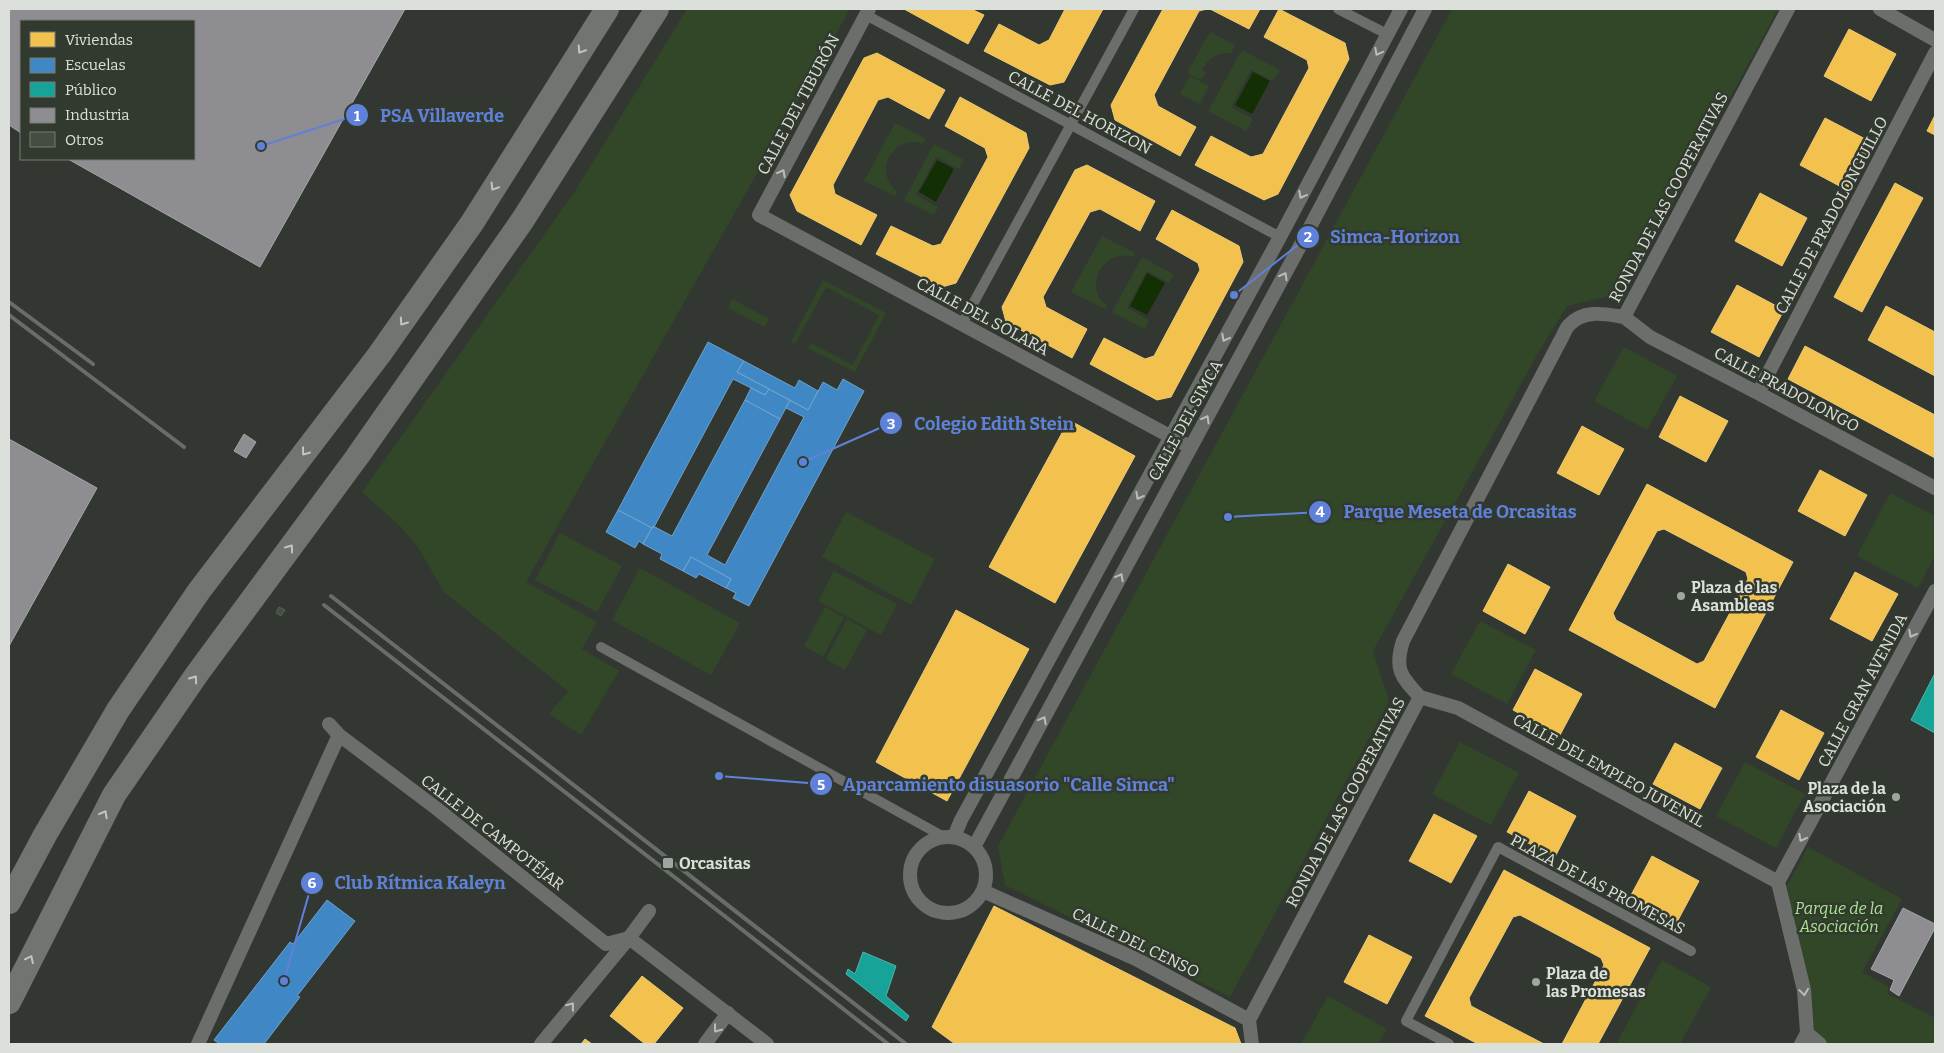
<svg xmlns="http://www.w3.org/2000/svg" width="1944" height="1053" font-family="Bitter,serif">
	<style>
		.green { fill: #314728 }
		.water { fill: #132f04 }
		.homes { fill: #f2c14e; stroke: #ebca78; fill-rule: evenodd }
		.schools { fill: #3f88c5; stroke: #6ea2cb }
		.public { fill: #17a398; stroke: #52b5ac }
		.industry { fill: #8d8d92; stroke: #a5a6a8 }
		.building { fill: #454d40; stroke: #5b5e5a }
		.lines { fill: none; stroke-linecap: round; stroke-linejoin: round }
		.pedestrian { stroke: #6c6e6c; stroke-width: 10 }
		.minor { stroke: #6c6e6c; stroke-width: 14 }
		.motorway { stroke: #727472; stroke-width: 24 }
		.rail { stroke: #696d69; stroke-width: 4 }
		.oneway { stroke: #c2c5c0 }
		.oneway2 { stroke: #babeb9 }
		.poi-dot { fill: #a1a59f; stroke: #323a2f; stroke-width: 2 }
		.labels { text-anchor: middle; stroke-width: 5; stroke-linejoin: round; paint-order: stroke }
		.street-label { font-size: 16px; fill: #dce0da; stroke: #323a2f }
		.poi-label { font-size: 16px; font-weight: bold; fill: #dce0da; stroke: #323a2f; text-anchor: start }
		.park-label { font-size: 16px; font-style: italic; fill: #a7e48c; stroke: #323a2f }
		.leader { fill: none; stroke: #6081d9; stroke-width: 2 }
		.callout-dot { fill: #6081d9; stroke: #323a2f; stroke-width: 2 }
		.mark-label { font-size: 15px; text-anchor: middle; font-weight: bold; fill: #fff }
		.callout-label { font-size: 18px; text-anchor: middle; font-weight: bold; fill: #6081d9; stroke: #323a2f; stroke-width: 5; stroke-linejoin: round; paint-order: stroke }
	</style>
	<rect width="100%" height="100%" fill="#333732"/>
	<path class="green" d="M 687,9 L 850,9 L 526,582 L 597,622 L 582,649 L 619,671 L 581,735 L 549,714 L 568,691 L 444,592 L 418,547 L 401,527 L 362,492 L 575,191 Z
		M 1452,9 L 1778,9 L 1625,292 L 1567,306 L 1541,348 L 1373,651 L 1389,701 L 1230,997 L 1005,885 L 998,846 Z
		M 1210,32 L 1235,45 L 1231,53 C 1218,52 1208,58 1202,70 L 1206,72 L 1201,80 L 1187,73 Z
		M 1242,50 L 1280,70 L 1273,81 L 1251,70 L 1231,107 L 1253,119 L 1246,131 L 1208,111 Z
		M 1190,76 L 1209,86 L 1200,104 L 1180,94 Z
		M 895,123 L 926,139 L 923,144 C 894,133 872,172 897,191 L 895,196 L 864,181 Z
		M 934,144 L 964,160 L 959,169 L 936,157 L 916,195 L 938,207 L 934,215 L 904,200 Z
		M 1102,236 L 1135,253 L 1133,257 C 1105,247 1081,287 1107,305 L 1105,309 L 1071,292 Z
		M 1142,257 L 1174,275 L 1169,283 L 1147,271 L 1127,308 L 1149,320 L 1145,329 L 1112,312 Z
		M 823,280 L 886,313 L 855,372 L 808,348 L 811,343 L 853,365 L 879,315 L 826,287 L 795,344 L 791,342 Z
		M 732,299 L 769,319 L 765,327 L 728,308 Z
		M 1624,347 L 1677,376 L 1647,430 L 1594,401 Z
		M 1890,493 L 1935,516 L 1935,555 L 1918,588 L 1857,556 Z
		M 846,512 L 935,559 L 911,605 L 822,557 Z
		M 560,533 L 622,566 L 597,612 L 535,580 Z
		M 640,568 L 740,623 L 711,675 L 612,620 Z
		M 834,571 L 897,604 L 881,635 L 818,601 Z
		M 825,607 L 844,617 L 823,657 L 804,646 Z
		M 847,619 L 867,630 L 845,670 L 826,659 Z
		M 1480,621 L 1536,650 L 1507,704 L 1451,674 Z
		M 1460,742 L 1519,773 L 1491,825 L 1432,794 Z
		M 1745,762 L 1805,794 L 1776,848 L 1716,816 Z
		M 1808,847 L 1902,899 L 1862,972 L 1888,986 L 1888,994 L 1935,1018 L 1935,1044 L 1825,1044 L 1810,1027 L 1787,886 Z
		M 1662,960 L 1711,987 L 1680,1044 L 1616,1044 Z
		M 1328,996 L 1387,1029 L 1378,1044 L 1301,1044 Z"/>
	<path class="water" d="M 1253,72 L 1270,81 L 1252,114 L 1235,105 Z
		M 937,160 L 954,169 L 936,202 L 919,192 Z
		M 1147,273 L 1165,283 L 1147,315 L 1130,306 Z"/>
	<path class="homes" d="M 904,9 L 971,9 L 984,15 L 968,44 Z
		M 1065,9 L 1103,9 L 1064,82 L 1050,85 L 984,51 L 999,24 L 1039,45 L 1049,40 Z
		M 1163,9 L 1207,9 L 1199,11 L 1154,95 L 1158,106 L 1196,127 L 1180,156 L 1115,120 L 1111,105 Z
		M 1210,9 L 1260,9 L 1249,29 Z
		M 1279,9 L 1345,43 L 1349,59 L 1278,194 L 1264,200 L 1195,165 L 1211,136 L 1251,157 L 1263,154 L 1309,68 L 1307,60 L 1264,37 Z
		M 1849,29 L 1896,54 L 1871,101 L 1824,76 Z
		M 877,53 L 945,90 L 929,119 L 888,97 L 878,100 L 833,185 L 835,194 L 877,215 L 861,245 L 797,211 L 790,195 L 864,58 Z
		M 960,97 L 1026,133 L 1029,148 L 956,283 L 942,287 L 876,254 L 891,226 L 933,246 L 941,244 L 988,157 L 985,148 L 945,126 Z
		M 1935,115 L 1935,135 L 1927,131 Z
		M 1825,118 L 1873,143 L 1847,190 L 1800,165 Z
		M 1087,165 L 1155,201 L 1140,231 L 1100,209 L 1090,212 L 1043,297 L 1046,307 L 1087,329 L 1072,358 L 1006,322 L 1002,307 L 1075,170 Z
		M 1895,183 L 1923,198 L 1862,312 L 1834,297 Z
		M 1760,193 L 1807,218 L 1782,266 L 1735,241 Z
		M 1172,210 L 1239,246 L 1243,262 L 1171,397 L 1157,400 L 1090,364 L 1104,338 L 1145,359 L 1154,356 L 1200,270 L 1198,263 L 1156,239 Z
		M 1737,285 L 1784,310 L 1759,357 L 1711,332 Z
		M 1886,306 L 1935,332 L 1935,376 L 1868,340 Z
		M 1805,346 L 1935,415 L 1935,458 L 1788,379 Z
		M 1680,396 L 1728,421 L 1706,462 L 1659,437 Z
		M 1069,420 L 1135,456 L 1055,603 L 989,567 Z
		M 1582,426 L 1624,449 L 1599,495 L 1557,473 Z
		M 1820,470 L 1867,495 L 1845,536 L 1798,511 Z
		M 1647,484 L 1793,562 L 1715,708 L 1569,630 ZM 1664,529 L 1746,572 L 1748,579 L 1704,661 L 1697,664 L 1616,620 L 1613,613 L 1657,531 Z
		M 1508,564 L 1550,587 L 1525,634 L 1483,611 Z
		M 1855,572 L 1898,594 L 1872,641 L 1830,619 Z
		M 956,610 L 1029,649 L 947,801 L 876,762 Z
		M 1535,669 L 1582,694 L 1560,735 L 1513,710 Z
		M 1781,710 L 1824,733 L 1799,780 L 1756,757 Z
		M 1675,743 L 1722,768 L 1700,809 L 1653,784 Z
		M 1529,791 L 1576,816 L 1555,857 L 1507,832 Z
		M 1434,814 L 1477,836 L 1451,883 L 1409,861 Z
		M 1652,856 L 1699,881 L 1677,922 L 1630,897 Z
		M 1504,870 L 1650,948 L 1598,1044 L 1562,1044 L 1604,965 L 1601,958 L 1520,915 L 1513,917 L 1469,998 L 1471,1006 L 1544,1044 L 1478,1044 L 1425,1016 Z
		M 994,906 L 1235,1028 L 1241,1044 L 955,1044 L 932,1027 Z
		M 1369,935 L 1412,957 L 1387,1004 L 1344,982 Z
		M 642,976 L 683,1008 L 654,1044 L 645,1044 L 610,1016 Z
		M 585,1039 L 592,1044 L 581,1044 Z"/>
	<path class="schools" d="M 708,342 L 744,361 L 737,372 L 769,389 L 765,395 L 733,379 L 654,527 L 652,528 L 618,510 Z
		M 744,361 L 795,388 L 799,380 L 818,391 L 808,410 L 737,372 Z
		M 843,379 L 864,391 L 749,606 L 733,598 L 736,593 L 726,588 L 731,579 L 691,557 L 683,571 L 660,559 L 662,554 L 643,544 L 653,526 L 672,536 L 745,400 L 780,419 L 707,555 L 725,565 L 804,417 L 786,408 L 790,400 L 808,410 L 823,382 L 837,390 Z
		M 751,388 L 765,395 L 769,389 L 790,400 L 780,419 L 745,400 Z
		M 618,510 L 652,528 L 643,544 L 639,541 L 635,548 L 606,532 Z
		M 691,557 L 731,579 L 726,588 L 699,574 L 696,578 L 683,571 Z
		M 327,900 L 355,921 L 297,996 L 300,997 L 264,1044 L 220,1044 L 214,1040 L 290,942 L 293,944 Z"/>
	<path class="public" d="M 1935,673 L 1935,733 L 1911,720 Z
		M 863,952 L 896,966 L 886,996 L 909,1016 L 906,1021 L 846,974 L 848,969 L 855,974 Z"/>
	<path class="industry" d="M 9,9 L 405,9 L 260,267 L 68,159 L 194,159 L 194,21 L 21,21 L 21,133 L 9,125 Z
		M 244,434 L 256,442 L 246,458 L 234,451 Z
		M 9,439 L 97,488 L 9,646 Z
		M 1903,908 L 1935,924 L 1935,928 L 1899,996 L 1890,990 L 1894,980 L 1871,969 Z"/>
	<path class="building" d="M 279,607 L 285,610 L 281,616 L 276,613 Z"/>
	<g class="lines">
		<path class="pedestrian" d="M 1338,9 L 1387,34
			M 866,15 L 1280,237
			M 962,324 L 1134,9
			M 601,647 L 944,837
			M 1449,1044 L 1406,1021 L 1498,847 L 1691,951"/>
		<path class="minor" d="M 869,9 L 759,215 L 1190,447
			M 1880,9 L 1935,40
			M 1624,317 L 1650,337 L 1758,393 L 1935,488
			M 1758,393 L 1935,53
			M 1420,697 L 1458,708 L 1778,882
			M 329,724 L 339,735 L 436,808 L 606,944 L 629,938 L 649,911
			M 954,837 L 961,820 L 1280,237 L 1401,9
			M910 875a38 38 0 1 1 76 0a38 38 0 1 1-76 0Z
			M 974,847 L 1300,246 L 1425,9
			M 983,891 L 1136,959 L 1249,1020 L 1252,1044
			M 1249,1020 L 1420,697 C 1401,677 1394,669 1403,641 L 1559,343 C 1563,337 1565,329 1569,325 C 1584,309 1605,314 1624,317 L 1788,9
			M 1807,1033 L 1820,1044
			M 198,1044 L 339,735
			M 541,1044 L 629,938 L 767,1044
			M 705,1044 L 728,1013
			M 1801,1044 L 1807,1033 L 1804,990 L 1778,882 L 1935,591"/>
		<path class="motorway" d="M 9,902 L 45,835 L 118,710 L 199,591 L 379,355 L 472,223 L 607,9
			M 9,1002 L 114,795 L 197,674 L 357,457 L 522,221 L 657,9"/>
		<path class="rail" d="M 9,302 L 93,364
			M 9,315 L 184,447
			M 331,596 L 906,1044
			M 324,605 L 731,921 L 888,1044"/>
	</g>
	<defs><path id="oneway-chevron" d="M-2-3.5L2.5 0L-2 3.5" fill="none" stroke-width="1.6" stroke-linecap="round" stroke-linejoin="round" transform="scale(1.25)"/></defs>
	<g class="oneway">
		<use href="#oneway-chevron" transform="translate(581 50) rotate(123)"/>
		<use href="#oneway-chevron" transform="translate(494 187) rotate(122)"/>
		<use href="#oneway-chevron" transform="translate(403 322) rotate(125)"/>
		<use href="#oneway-chevron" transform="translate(305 452) rotate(127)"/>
		<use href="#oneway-chevron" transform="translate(290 548) rotate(-54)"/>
		<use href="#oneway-chevron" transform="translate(194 679) rotate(-55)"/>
		<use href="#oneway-chevron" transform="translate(104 814) rotate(-62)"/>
		<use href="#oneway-chevron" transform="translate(30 959) rotate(-64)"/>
	</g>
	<g class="oneway2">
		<use href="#oneway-chevron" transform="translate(1378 52) rotate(118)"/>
		<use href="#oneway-chevron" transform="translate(782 173) rotate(-62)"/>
		<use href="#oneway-chevron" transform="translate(1302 195) rotate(118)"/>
		<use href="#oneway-chevron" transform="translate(1284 276) rotate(-61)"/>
		<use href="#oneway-chevron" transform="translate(1225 338) rotate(118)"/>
		<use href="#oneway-chevron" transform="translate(1206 419) rotate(-61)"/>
		<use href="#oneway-chevron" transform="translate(1139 496) rotate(119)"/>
		<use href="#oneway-chevron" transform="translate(1120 577) rotate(-62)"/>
		<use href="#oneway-chevron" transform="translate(1912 634) rotate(118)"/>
		<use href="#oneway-chevron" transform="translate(1043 720) rotate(-62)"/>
		<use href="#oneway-chevron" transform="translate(1802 838) rotate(118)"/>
		<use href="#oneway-chevron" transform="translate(1804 992) rotate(82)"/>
		<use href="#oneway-chevron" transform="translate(571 1006) rotate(-52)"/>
		<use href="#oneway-chevron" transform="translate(717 1029) rotate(127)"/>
	</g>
	<g class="poi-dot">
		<circle cx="1681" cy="596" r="5"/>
		<circle cx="1896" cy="797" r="5"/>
		<rect x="662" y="857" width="12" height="12" rx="2.5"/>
		<circle cx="1536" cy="982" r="5"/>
	</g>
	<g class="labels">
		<g class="street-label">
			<text transform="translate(798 104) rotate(-62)" y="6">CALLE DEL TIBURÓN</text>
			<text transform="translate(1080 112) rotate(28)" y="6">CALLE DEL HORIZON</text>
			<text transform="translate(1668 197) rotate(-62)" y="6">RONDA DE LAS COOPERATIVAS</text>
			<text transform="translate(1831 215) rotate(-62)" y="6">CALLE DE PRADOLONGUILLO</text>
			<text transform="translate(983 316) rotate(28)" y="6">CALLE DEL SOLARA</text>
			<text transform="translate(1787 389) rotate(28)" y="6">CALLE PRADOLONGO</text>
			<text transform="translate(1185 420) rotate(-61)" y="6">CALLE DEL SIMCA</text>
			<text transform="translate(1862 690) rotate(-62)" y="6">CALLE GRAN AVENIDA</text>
			<text transform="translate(1609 770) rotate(29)" y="6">CALLE DEL EMPLEO JUVENIL</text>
			<text transform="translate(1345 802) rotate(-62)" y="6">RONDA DE LAS COOPERATIVAS</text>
			<text transform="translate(493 832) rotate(38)" y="6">CALLE DE CAMPOTÉJAR</text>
			<text transform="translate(1598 884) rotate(28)" y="6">PLAZA DE LAS PROMESAS</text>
			<text transform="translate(1136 942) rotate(26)" y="6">CALLE DEL CENSO</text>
		</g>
		<g class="poi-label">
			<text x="1691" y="593">Plaza de las<tspan x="1691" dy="18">Asambleas</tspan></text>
			<text x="1886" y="794" text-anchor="end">Plaza de la<tspan x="1886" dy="18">Asociación</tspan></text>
			<text x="679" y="869">Orcasitas</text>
			<text x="1546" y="979">Plaza de<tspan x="1546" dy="18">las Promesas</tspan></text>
		</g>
		<g class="park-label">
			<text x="1839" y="914">Parque de la<tspan x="1839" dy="18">Asociación</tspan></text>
		</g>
	</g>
	<path class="leader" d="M261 146L357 115M1234 295L1308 237M803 462L891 423M1228 517L1320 512M719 776L821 784M284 981L312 883"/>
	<g class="callout-dot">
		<circle cx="261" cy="146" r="5"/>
		<circle cx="1234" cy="295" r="5"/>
		<circle cx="803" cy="462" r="5"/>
		<circle cx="1228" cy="517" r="5"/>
		<circle cx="719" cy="776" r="5"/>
		<circle cx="284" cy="981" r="5"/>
		<circle cx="357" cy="115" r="12"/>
		<circle cx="1308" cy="237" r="12"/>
		<circle cx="891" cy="423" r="12"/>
		<circle cx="1320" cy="512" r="12"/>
		<circle cx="821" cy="784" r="12"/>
		<circle cx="312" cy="883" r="12"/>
	</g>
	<g class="mark-label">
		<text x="357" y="121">1</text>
		<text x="1308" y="242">2</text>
		<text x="891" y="429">3</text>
		<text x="1320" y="517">4</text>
		<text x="821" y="790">5</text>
		<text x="312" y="888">6</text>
	</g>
	<g class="callout-label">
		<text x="442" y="122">PSA Villaverde</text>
		<text x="1395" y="243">Simca-Horizon</text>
		<text x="994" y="430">Colegio Edith Stein</text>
		<text x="1460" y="518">Parque Meseta de Orcasitas</text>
		<text x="1009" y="791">Aparcamiento disuasorio "Calle Simca"</text>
		<text x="420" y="889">Club Rítmica Kaleyn</text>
	</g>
	<rect width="1944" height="1053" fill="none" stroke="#dce0da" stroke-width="20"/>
	<rect x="20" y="20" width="175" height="140" fill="#323a2f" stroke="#767c73"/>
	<rect x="30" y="32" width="25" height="15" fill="#f2c14e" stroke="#767c73"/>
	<text x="65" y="45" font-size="15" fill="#dce0da">Viviendas</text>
	<rect x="30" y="58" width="25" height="15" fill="#3f88c5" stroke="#767c73"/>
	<text x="65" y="70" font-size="15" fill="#dce0da">Escuelas</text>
	<rect x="30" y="82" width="25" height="15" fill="#17a398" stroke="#767c73"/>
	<text x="65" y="95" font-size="15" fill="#dce0da">Público</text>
	<rect x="30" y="108" width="25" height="15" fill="#8d8d92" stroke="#767c73"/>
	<text x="65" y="120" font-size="15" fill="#dce0da">Industria</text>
	<rect x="30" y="132" width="25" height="15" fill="#454d40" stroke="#767c73"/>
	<text x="65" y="145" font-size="15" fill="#dce0da">Otros</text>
</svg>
